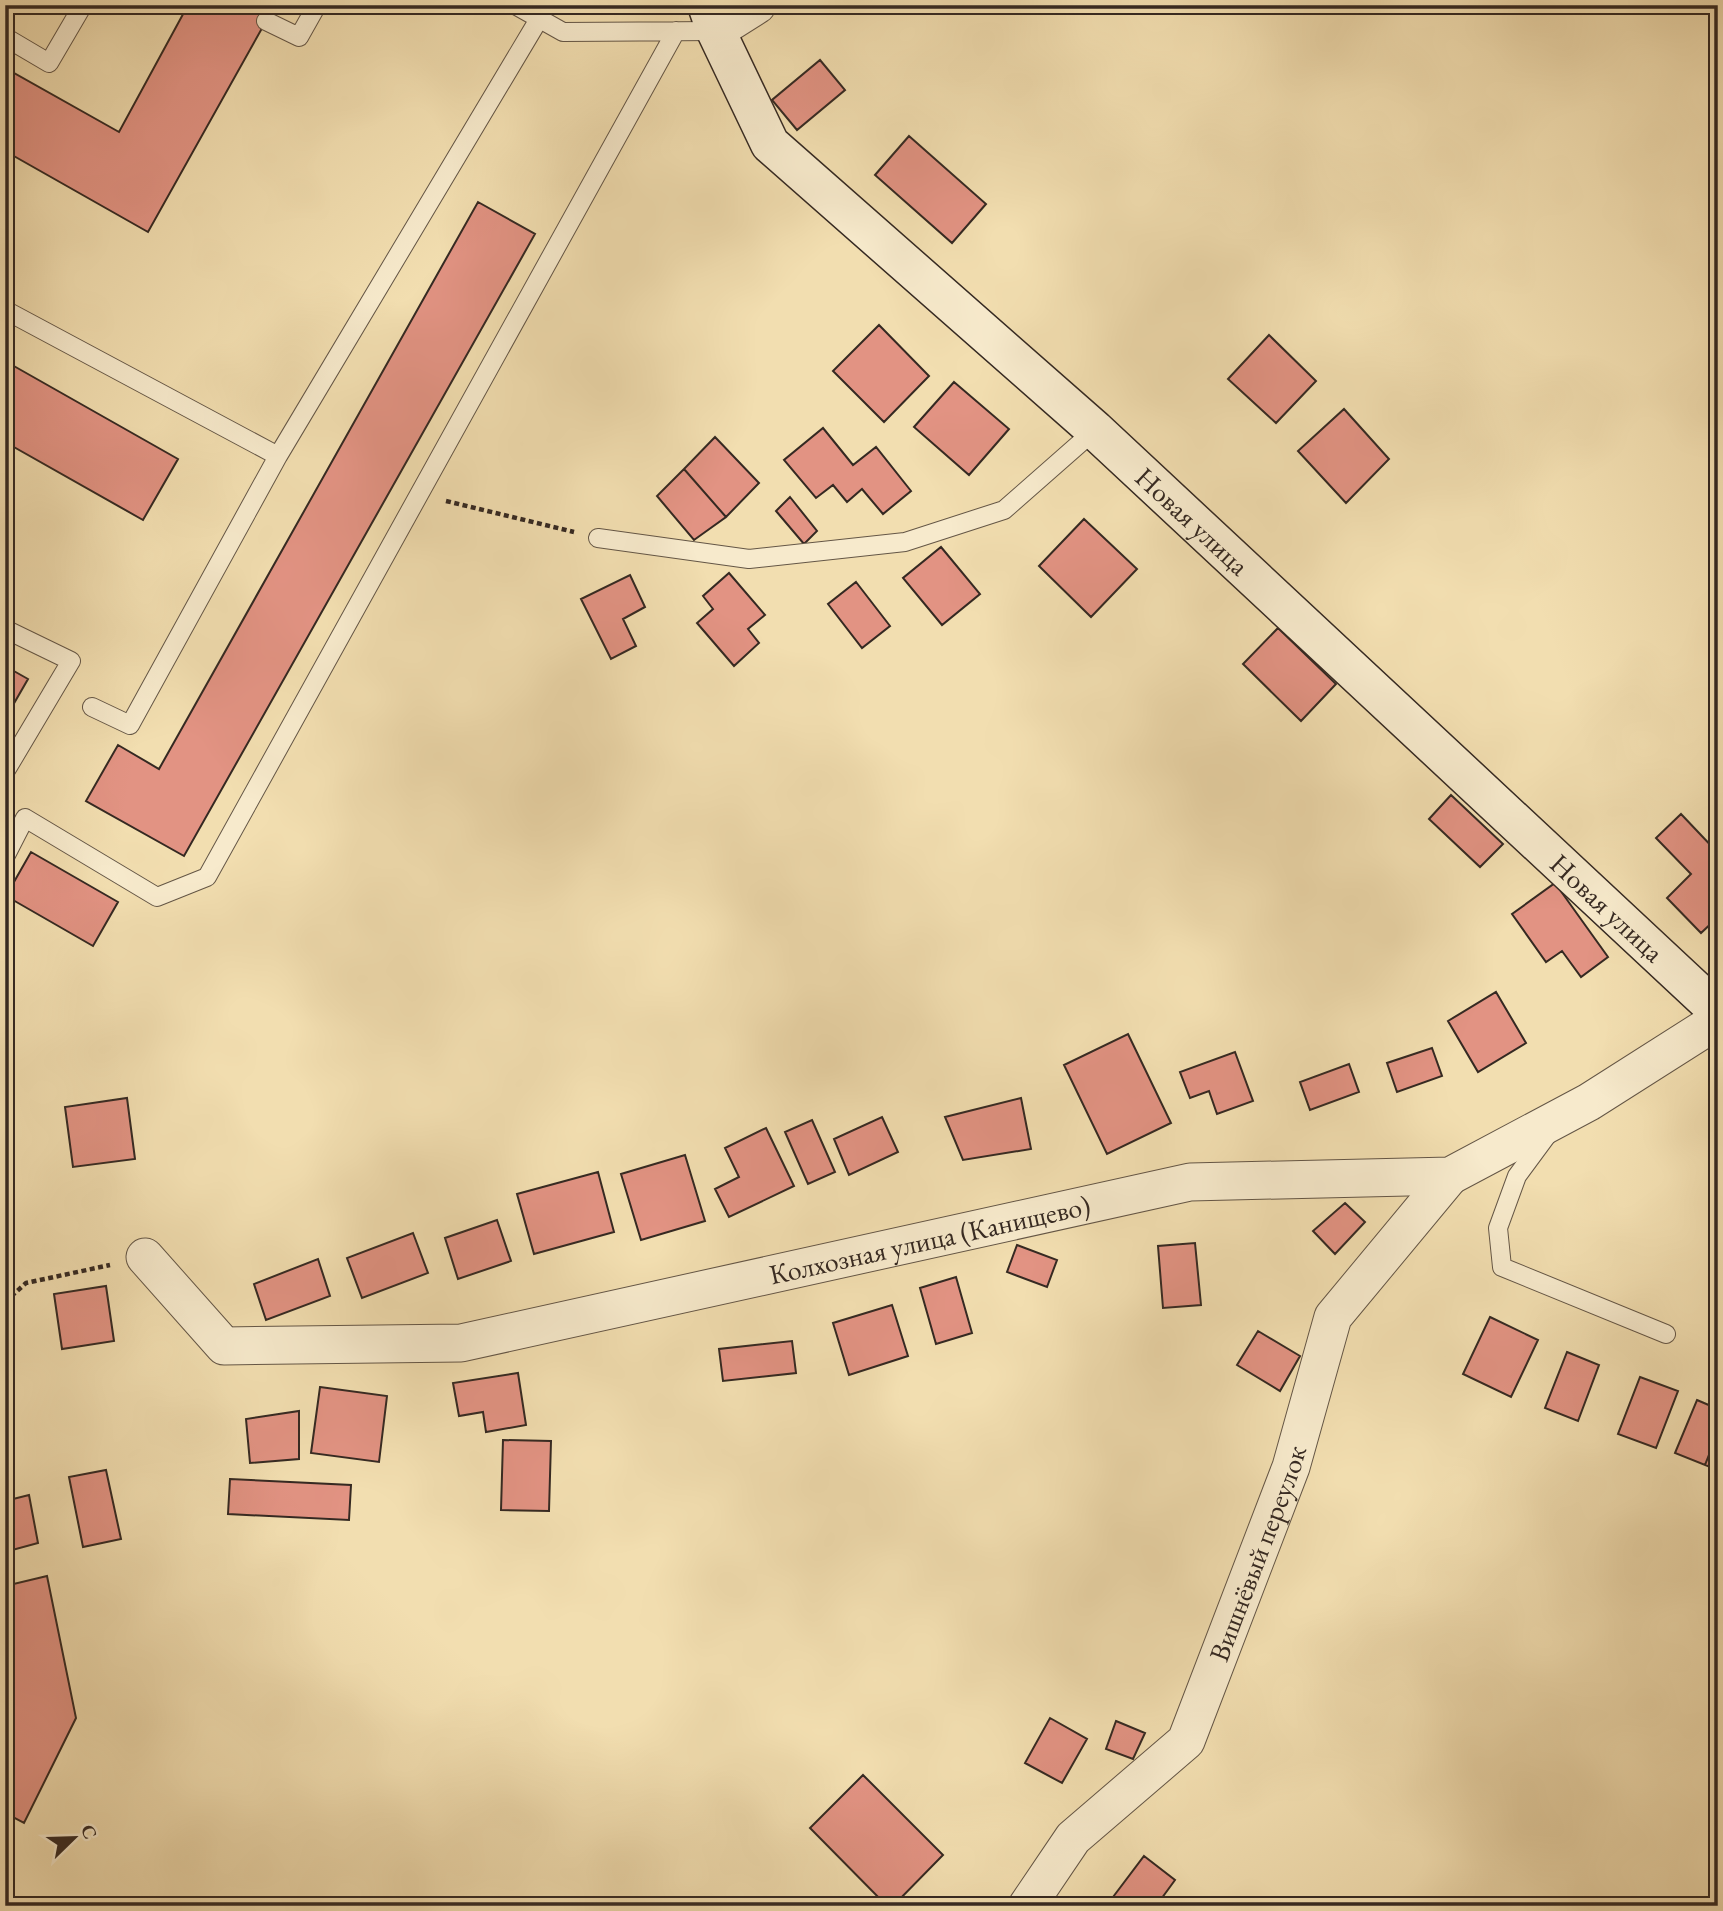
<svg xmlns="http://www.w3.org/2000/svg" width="1723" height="1911" font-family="'EB Garamond',serif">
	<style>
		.building { fill: #e29383; stroke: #352922; stroke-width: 2 }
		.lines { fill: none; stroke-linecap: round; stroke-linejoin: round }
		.lane-casing { stroke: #645646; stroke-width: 20 }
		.street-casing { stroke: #645646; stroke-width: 39 }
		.secondary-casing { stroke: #352922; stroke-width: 41 }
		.path { stroke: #352922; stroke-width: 4.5; stroke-dasharray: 5 3.5; stroke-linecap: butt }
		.lane { stroke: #f7eacc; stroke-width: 18 }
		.street { stroke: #f7eacc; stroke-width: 37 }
		.secondary { stroke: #f7eacc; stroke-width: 38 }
		.labels { text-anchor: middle; stroke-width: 7; stroke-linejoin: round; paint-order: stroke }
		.street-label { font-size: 28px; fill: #352922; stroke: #f7eacc }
	</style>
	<rect width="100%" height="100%" fill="#f2deb0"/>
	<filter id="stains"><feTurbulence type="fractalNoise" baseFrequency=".00286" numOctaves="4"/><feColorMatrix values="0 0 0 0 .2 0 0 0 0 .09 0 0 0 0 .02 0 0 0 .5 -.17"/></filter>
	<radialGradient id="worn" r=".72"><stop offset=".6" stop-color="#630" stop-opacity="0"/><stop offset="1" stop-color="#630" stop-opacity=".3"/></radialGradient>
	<path class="building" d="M 188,5 L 275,5 L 148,232 L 5,151 L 5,68 L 119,132 Z
		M 820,60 L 845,90 L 797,130 L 772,100 Z
		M 909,136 L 986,204 L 952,243 L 875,175 Z
		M 478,202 L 535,234 L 184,856 L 86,801 L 118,745 L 159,769 Z
		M 879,325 L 929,376 L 884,422 L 833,371 Z
		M 1269,335 L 1316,381 L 1276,423 L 1228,379 Z
		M 5,361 L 178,459 L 143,520 L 5,442 Z
		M 954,382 L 1009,429 L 969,475 L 914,427 Z
		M 1344,409 L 1389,459 L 1346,503 L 1298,451 Z
		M 823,428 L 853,465 L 876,447 L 911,491 L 883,514 L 862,489 L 847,502 L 833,485 L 816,498 L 784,460 Z
		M 715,437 L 759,483 L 726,517 L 684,469 Z
		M 684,469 L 726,517 L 694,540 L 657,496 Z
		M 790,497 L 817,531 L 804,544 L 776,511 Z
		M 1084,519 L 1137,569 L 1091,617 L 1039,566 Z
		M 941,547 L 980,594 L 942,625 L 903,578 Z
		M 729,573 L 765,615 L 748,629 L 759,643 L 734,666 L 697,623 L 713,609 L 703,596 Z
		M 630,575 L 645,607 L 623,619 L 636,646 L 611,659 L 581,599 Z
		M 856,582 L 890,626 L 862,648 L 828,604 Z
		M 1278,628 L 1336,684 L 1301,721 L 1243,664 Z
		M 5,666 L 28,679 L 5,719 Z
		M 1451,795 L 1503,844 L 1480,867 L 1429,819 Z
		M 1681,814 L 1718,853 L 1718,917 L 1701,933 L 1667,898 L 1691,874 L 1656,838 Z
		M 31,852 L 118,902 L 93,946 L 6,896 Z
		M 1555,883 L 1608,957 L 1581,977 L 1562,951 L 1546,962 L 1512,914 Z
		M 1496,992 L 1526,1043 L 1478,1072 L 1448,1021 Z
		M 1128,1034 L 1171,1123 L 1107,1154 L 1064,1065 Z
		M 1432,1048 L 1442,1076 L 1397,1092 L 1387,1063 Z
		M 1235,1052 L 1253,1101 L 1217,1114 L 1209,1091 L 1190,1098 L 1180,1072 Z
		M 1349,1064 L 1359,1092 L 1310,1110 L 1300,1082 Z
		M 127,1098 L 135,1159 L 73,1167 L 65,1107 Z
		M 1021,1098 L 1031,1149 L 963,1160 L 945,1117 Z
		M 882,1117 L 898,1152 L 849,1175 L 834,1139 Z
		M 812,1120 L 835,1172 L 808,1184 L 785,1132 Z
		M 766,1128 L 794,1186 L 729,1217 L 715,1189 L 739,1177 L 725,1148 Z
		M 685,1155 L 705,1221 L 641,1240 L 621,1174 Z
		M 598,1172 L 614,1232 L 534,1254 L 517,1194 Z
		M 1345,1203 L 1365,1222 L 1335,1254 L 1313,1231 Z
		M 497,1220 L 511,1261 L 458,1279 L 445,1238 Z
		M 413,1233 L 428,1273 L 362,1298 L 347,1258 Z
		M 1195,1243 L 1201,1305 L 1163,1308 L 1158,1246 Z
		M 1017,1245 L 1057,1260 L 1047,1287 L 1007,1272 Z
		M 318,1259 L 330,1296 L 266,1320 L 254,1284 Z
		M 956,1277 L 972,1333 L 936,1344 L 920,1288 Z
		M 106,1286 L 114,1341 L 62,1349 L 54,1294 Z
		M 892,1305 L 908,1356 L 849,1375 L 833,1323 Z
		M 1490,1317 L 1538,1340 L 1511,1397 L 1463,1374 Z
		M 1258,1331 L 1300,1356 L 1280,1391 L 1237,1365 Z
		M 792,1341 L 796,1373 L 723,1381 L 719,1349 Z
		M 1567,1352 L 1599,1365 L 1578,1421 L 1545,1408 Z
		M 518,1373 L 526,1425 L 486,1432 L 483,1412 L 459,1416 L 453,1383 Z
		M 1640,1377 L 1678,1391 L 1656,1448 L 1618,1434 Z
		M 320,1387 L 387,1396 L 379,1462 L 311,1453 Z
		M 1697,1400 L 1718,1409 L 1718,1432 L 1705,1465 L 1675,1453 Z
		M 299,1411 L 299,1459 L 250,1463 L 246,1419 Z
		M 1718,1432 L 1718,1470 L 1705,1465 Z
		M 503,1440 L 551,1441 L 549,1511 L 501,1510 Z
		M 106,1470 L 121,1539 L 83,1547 L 69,1477 Z
		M 230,1479 L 351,1485 L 349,1520 L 228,1514 Z
		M 29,1495 L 38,1543 L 5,1552 L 5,1501 Z
		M 47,1576 L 76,1718 L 24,1823 L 5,1813 L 5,1586 Z
		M 1050,1718 L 1087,1739 L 1062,1783 L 1025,1763 Z
		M 1116,1721 L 1145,1733 L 1133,1759 L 1106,1749 Z
		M 863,1775 L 943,1855 L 893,1906 L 887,1906 L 810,1828 Z
		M 1144,1856 L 1175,1880 L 1156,1906 L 1116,1906 L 1110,1901 Z"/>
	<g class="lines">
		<g class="lane-casing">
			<path id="lane" d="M 515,5 L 563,32 L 716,31
				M 266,21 L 299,37 L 317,5
				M 5,37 L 49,63 L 83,5
				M 5,310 L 278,456
				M 598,538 L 749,559 L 905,542 L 1004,510 L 1095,430
				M 5,629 L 71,661 L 5,772
				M 92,707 L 130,725 L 278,456 L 539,19
				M 5,857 L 25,818 L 157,897 L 207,877 L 676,31
				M 1548,1134 L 1517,1176 L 1498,1228 L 1502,1267 L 1666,1334"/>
		</g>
		<g class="street-casing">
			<g id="street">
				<path d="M 716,31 L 757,5"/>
				<path id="s1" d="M 145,1257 L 224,1346 L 461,1343 L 1190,1182 L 1450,1176 L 1589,1102 L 1718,1020"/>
				<path id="s2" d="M 1027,1906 L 1073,1838 L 1186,1741 L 1291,1467 L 1333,1317 L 1450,1176"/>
			</g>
		</g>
		<g class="secondary-casing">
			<g id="secondary">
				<path id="s3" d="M 707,5 L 716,31 L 770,144 L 1095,430 L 1718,1011"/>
			</g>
		</g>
		<path class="path" d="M 446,501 L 574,532
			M 5,1302 L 26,1283 L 110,1265"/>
		<use href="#lane" class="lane"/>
		<use href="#street" class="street"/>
		<use href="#secondary" class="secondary"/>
	</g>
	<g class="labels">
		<g class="street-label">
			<text dy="10" stroke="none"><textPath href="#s3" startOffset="719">Новая улица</textPath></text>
			<text dy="10" stroke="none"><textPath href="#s3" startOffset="1286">Новая улица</textPath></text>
			<text dy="10" stroke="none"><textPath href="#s1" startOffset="836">Колхозная улица (Канищево)</textPath></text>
			<text dy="10" stroke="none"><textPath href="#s2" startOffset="432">Вишнёвый переулок</textPath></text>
		</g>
	</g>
	<rect width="1723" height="1911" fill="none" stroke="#f2deb0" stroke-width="28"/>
	<rect x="7" y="7" width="1709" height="1897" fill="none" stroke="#352922" stroke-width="3.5"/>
	<rect x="14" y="14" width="1695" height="1883" fill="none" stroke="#352922" stroke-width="2"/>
	<g transform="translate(74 1838) rotate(67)" stroke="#f7eacc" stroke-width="5" paint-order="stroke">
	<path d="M0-5L12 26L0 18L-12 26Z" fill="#352922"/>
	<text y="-10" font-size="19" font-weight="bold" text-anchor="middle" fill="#352922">С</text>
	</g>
	<rect width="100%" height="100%" filter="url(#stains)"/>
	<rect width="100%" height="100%" fill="url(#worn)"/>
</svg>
